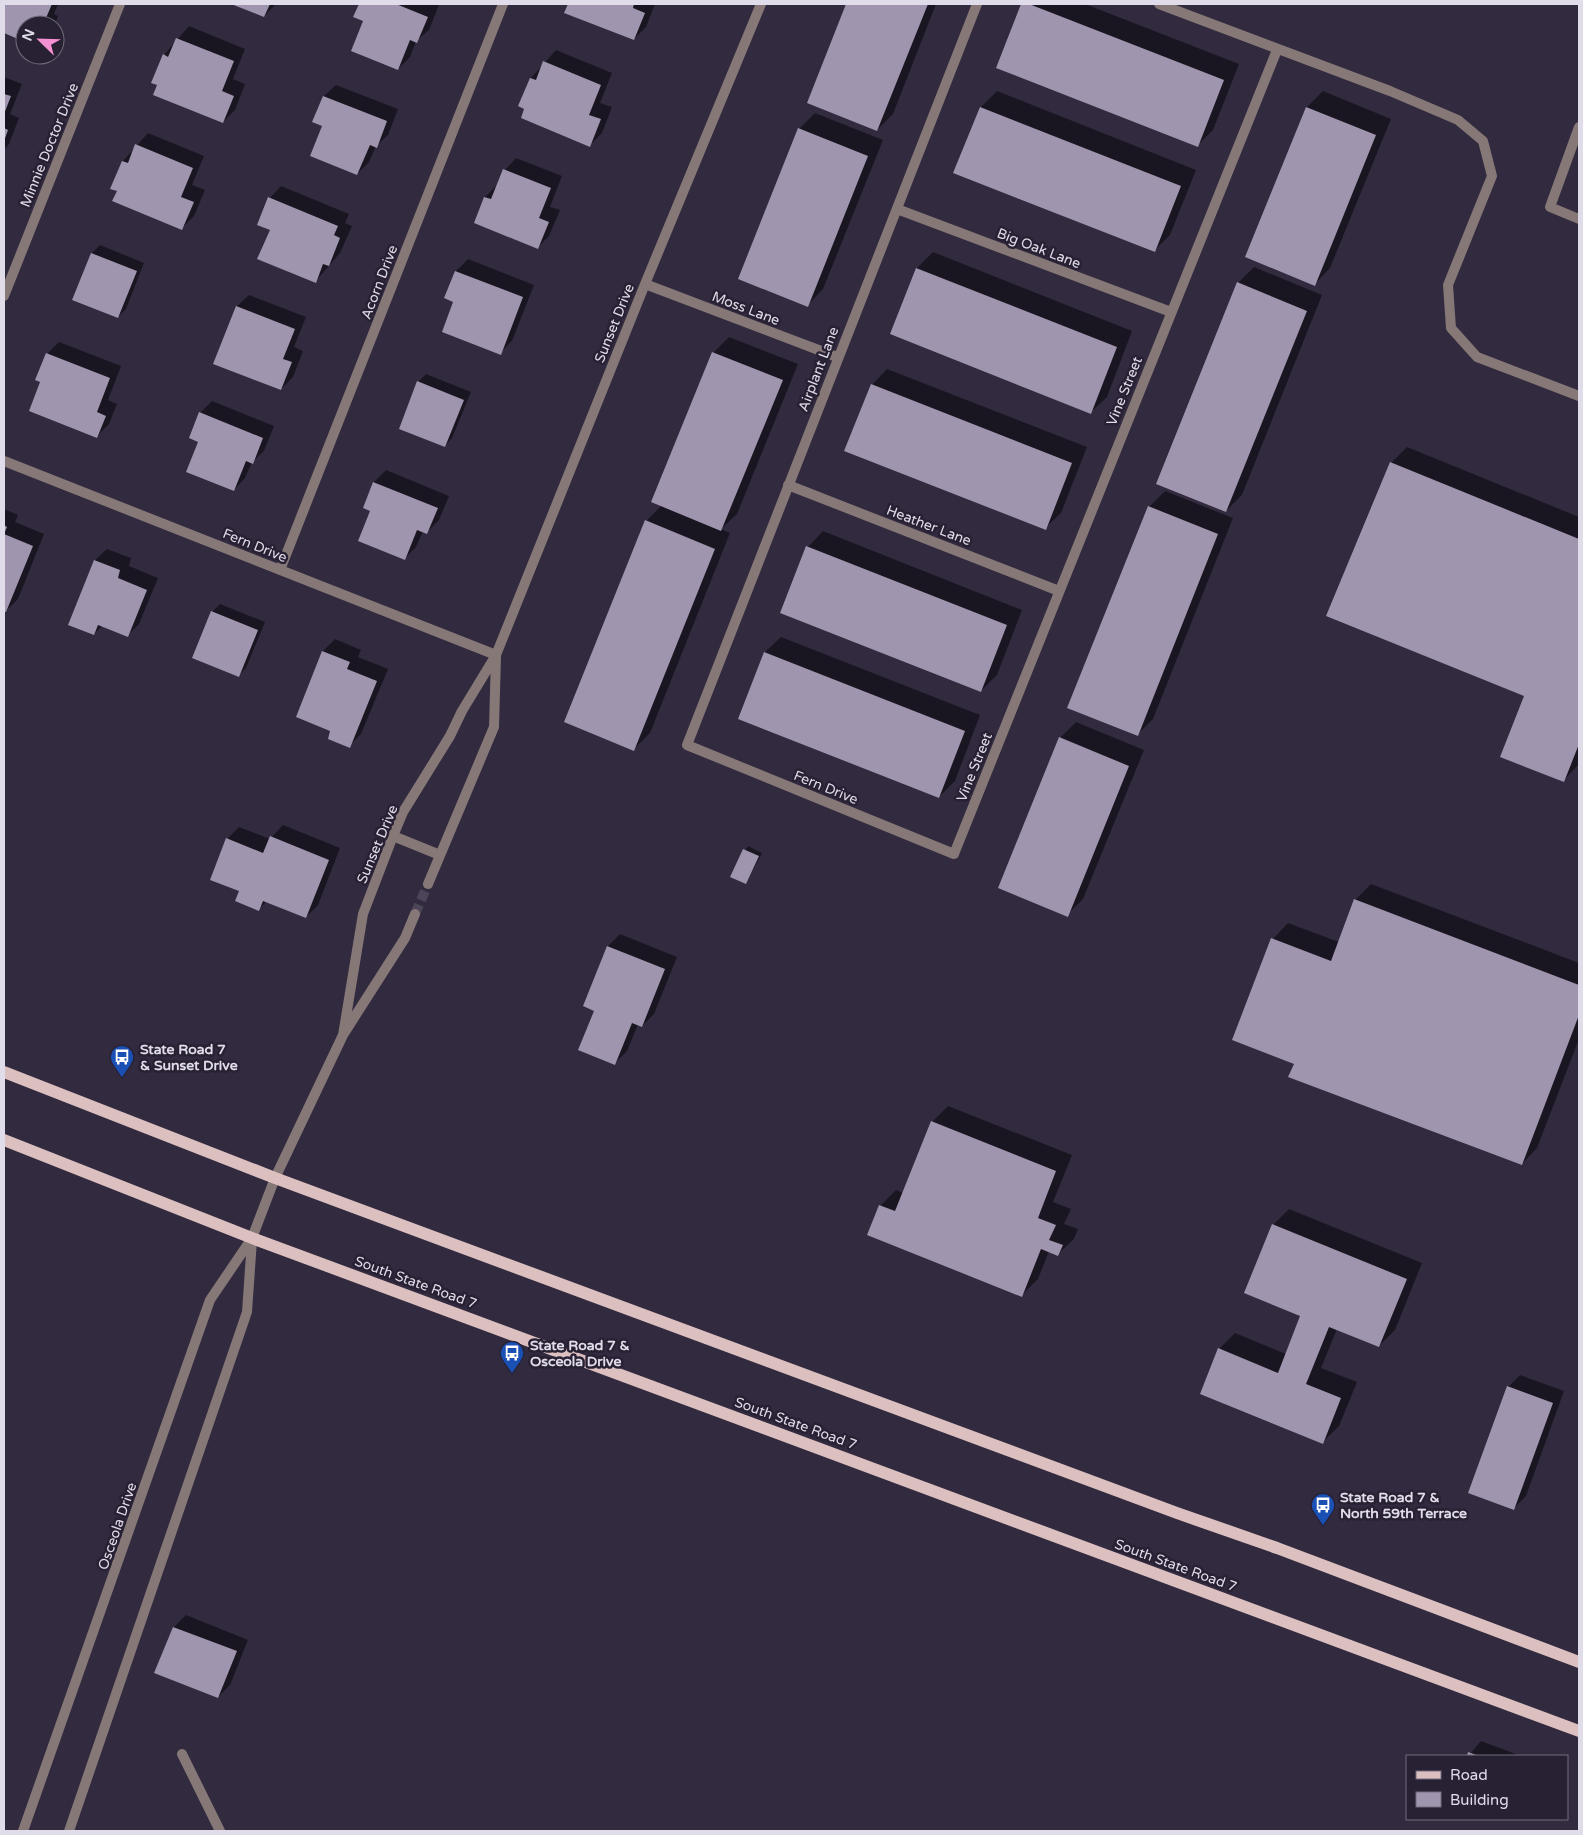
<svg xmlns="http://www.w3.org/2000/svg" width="1583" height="1835" font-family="'Varela Round',sans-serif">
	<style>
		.shadow { fill: #0007 }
		.building { fill: #a095ae }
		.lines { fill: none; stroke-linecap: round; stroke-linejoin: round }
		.street-tunnel { stroke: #4c4558; stroke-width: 10; stroke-dasharray: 10 5; stroke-linecap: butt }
		.street { stroke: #857877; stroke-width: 10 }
		.primary { stroke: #dcc0c0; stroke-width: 12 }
		.labels { text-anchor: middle; stroke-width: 5; stroke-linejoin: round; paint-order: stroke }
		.street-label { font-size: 14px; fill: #e1dce9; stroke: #282134 }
		.poi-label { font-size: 14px; font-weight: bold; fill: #e1dce9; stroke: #282134; text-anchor: start }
	</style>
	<rect width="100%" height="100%" fill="#322a3f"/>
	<path class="shadow" d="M 4,4 L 58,4 L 54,14 L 58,16 L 55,25 L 25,25 L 25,40 L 4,32 Z
		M 234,4 L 276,4 L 264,16 Z
		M 360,4 L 437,4 L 439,5 L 429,30 L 416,41 L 410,57 L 398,69 L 365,20 L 355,17 Z
		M 569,4 L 655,4 L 646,27 L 634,39 L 566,12 Z
		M 848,4 L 936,4 L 893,114 L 877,130 L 808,102 Z
		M 1023,4 L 1085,4 L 1239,64 L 1213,130 L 1197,146 L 998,67 Z
		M 189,26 L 245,49 L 233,79 L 245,84 L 235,110 L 223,122 L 159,84 L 164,55 Z
		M 556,50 L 612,73 L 600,103 L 612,107 L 602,133 L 590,145 L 531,78 Z
		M 4,77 L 22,84 L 10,114 L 19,118 L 9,144 L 4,150 Z
		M 336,85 L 398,109 L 388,135 L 376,146 L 369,162 L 357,174 L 324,125 L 314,121 L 324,96 Z
		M 997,91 L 1196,170 L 1170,235 L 1154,251 L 955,173 L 981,107 Z
		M 1323,91 L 1391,119 L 1330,268 L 1315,284 L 1247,257 L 1307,107 Z
		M 815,113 L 883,140 L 823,289 L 808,305 L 799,129 Z
		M 148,133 L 204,156 L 192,185 L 205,190 L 194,216 L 182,228 L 118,191 L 123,161 Z
		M 516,158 L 562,176 L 550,207 L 560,210 L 549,236 L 538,247 L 475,222 L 485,197 L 497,185 L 505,170 Z
		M 281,186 L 349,214 L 345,223 L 352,226 L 340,253 L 315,282 L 270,198 Z
		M 100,245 L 144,263 L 126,309 L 118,317 L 74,299 L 92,253 Z
		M 933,252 L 1132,331 L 1107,397 L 1091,412 L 891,334 L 917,268 Z
		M 468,259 L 534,285 L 512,341 L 500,353 L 455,301 L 446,298 L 456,271 Z
		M 1254,267 L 1322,295 L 1242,495 L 1226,511 L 1238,283 Z
		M 249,295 L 306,317 L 294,347 L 303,351 L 293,377 L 281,389 L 237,306 Z
		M 729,337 L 798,364 L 737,514 L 721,529 L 730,533 L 650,733 L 634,749 L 646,521 L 662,505 L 713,353 Z
		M 59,342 L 121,366 L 108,400 L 117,404 L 109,424 L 97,436 L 42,381 L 47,354 Z
		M 887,369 L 1087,447 L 1061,513 L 1045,528 L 872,385 Z
		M 426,374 L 471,392 L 452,438 L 445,446 L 418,382 Z
		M 212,401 L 274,426 L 264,451 L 252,462 L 245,478 L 234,490 L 200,442 L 200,413 Z
		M 1407,447 L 1579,517 L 1579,764 L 1564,780 L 1525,696 L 1391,463 Z
		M 386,470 L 449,496 L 439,520 L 427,532 L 423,531 L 416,547 L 405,558 L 371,510 L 364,507 L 374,482 Z
		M 1165,491 L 1233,518 L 1153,719 L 1137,735 L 1149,507 Z
		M 4,509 L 18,515 L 15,522 L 44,534 L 18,599 L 6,611 L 4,610 Z
		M 823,531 L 1022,610 L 997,675 L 981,691 L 808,547 Z
		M 107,549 L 131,558 L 129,566 L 158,578 L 139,624 L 127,636 L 102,626 L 94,634 L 95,560 Z
		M 220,604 L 265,622 L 246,668 L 238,676 L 212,612 Z
		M 781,637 L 980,715 L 955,781 L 939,797 L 765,652 Z
		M 335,639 L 361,650 L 358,657 L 388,669 L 361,734 L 349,746 L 332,730 L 297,716 L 323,651 Z
		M 1076,722 L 1144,750 L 1083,899 L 1067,915 L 1060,738 Z
		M 283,825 L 340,848 L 318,905 L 306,917 L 267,901 L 259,909 L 240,891 L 227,839 L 239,827 L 270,839 Z
		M 748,846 L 762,853 L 746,883 L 732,876 Z
		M 1371,884 L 1579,963 L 1579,1039 L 1537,1148 L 1522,1164 L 1273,939 L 1288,923 L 1339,942 L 1355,900 Z
		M 620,934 L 677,957 L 654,1014 L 642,1026 L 638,1024 L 627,1051 L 615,1063 L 595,1010 L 584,1005 L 608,946 Z
		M 948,1106 L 1072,1155 L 1053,1202 L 1071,1209 L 1064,1224 L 1078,1229 L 1074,1239 L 1058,1254 L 1049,1251 L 1038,1279 L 1022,1295 L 880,1206 L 896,1190 L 903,1193 L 932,1122 Z
		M 1289,1209 L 1422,1263 L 1395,1330 L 1379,1346 L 1337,1329 L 1321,1368 L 1357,1382 L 1339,1426 L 1323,1442 L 1219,1349 L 1235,1333 L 1286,1354 L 1302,1315 L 1273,1225 Z
		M 1520,1375 L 1564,1391 L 1526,1496 L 1514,1508 L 1508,1387 Z
		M 186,1615 L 248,1640 L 230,1685 L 218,1697 L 156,1673 L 174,1627 Z
		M 1481,1741 L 1521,1756 L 1468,1756 Z"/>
	<path class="building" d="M 4,4 L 52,4 L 43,25 L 25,25 L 25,42 L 4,33 Z
		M 231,4 L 270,4 L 264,17 Z
		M 359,4 L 396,4 L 428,17 L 417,43 L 410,40 L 398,70 L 351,51 L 363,21 L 353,17 Z
		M 568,4 L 634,4 L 633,8 L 645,13 L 634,40 L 564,13 Z
		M 846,4 L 928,4 L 877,131 L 807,103 Z
		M 1021,4 L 1029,4 L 1224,80 L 1198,147 L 996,68 Z
		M 176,38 L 234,61 L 222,91 L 234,96 L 223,123 L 153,95 L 157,85 L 151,83 L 163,54 L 168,57 Z
		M 543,61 L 601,85 L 589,115 L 601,119 L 590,147 L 521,118 L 524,109 L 518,106 L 530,78 L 536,80 Z
		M 4,94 L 11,96 L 4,114 Z
		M 323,96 L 387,121 L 377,148 L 370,145 L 357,175 L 310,156 L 322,126 L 312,122 Z
		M 980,107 L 1181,186 L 1155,252 L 953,173 Z
		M 1306,107 L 1376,135 L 1315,286 L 1245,257 Z
		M 4,128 L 8,130 L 4,141 Z
		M 798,128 L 868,156 L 808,307 L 738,279 Z
		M 135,144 L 193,168 L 181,197 L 194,202 L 182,230 L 112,201 L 117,191 L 110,189 L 122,161 L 128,163 Z
		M 503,169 L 551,188 L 539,218 L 549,222 L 538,249 L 474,223 L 484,197 L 491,199 Z
		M 268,197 L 338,226 L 334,235 L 340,238 L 329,266 L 323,264 L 316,283 L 257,259 L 270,230 L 257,225 Z
		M 91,253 L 137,271 L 118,318 L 72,300 Z
		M 916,268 L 1117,347 L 1091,414 L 890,334 Z
		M 455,271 L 523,297 L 501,355 L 442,332 L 453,302 L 444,298 Z
		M 1237,282 L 1307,311 L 1226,512 L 1156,484 Z
		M 236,306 L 295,329 L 283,359 L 292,362 L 281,390 L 213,364 Z
		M 712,352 L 783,380 L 721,531 L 651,502 Z
		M 46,353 L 110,378 L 97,412 L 106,416 L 97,438 L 29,411 L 40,382 L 35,380 Z
		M 417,381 L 464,400 L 445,447 L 399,429 Z
		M 871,384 L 1072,463 L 1046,530 L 844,451 Z
		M 199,412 L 263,438 L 253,464 L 246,461 L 234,491 L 186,472 L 198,442 L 189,438 Z
		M 1390,462 L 1579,539 L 1579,744 L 1564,782 L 1500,757 L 1524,696 L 1326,616 Z
		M 373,482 L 438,508 L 427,534 L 417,530 L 405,560 L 358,541 L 370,511 L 363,508 Z
		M 1148,506 L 1218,534 L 1138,736 L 1067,708 Z
		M 645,520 L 715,549 L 634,751 L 564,722 Z
		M 4,525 L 7,527 L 4,534 L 33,546 L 6,612 L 4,611 Z
		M 806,546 L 1007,625 L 981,692 L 780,613 Z
		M 94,560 L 120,570 L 118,578 L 147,590 L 128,637 L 98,625 L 94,635 L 68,625 Z
		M 211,611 L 258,630 L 239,677 L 192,658 Z
		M 322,651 L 350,662 L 347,669 L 377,681 L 350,748 L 328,739 L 330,731 L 296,717 Z
		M 764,652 L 965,731 L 939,798 L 738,719 Z
		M 1059,737 L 1129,766 L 1068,917 L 998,888 Z
		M 270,836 L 329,860 L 306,918 L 263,901 L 259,911 L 235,901 L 239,891 L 210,880 L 226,838 L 263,853 Z
		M 743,849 L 759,856 L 746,884 L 730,877 Z
		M 1354,899 L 1579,985 L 1579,1015 L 1522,1165 L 1288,1077 L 1294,1064 L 1232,1040 L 1271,938 L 1331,961 Z
		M 607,946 L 665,969 L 642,1027 L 632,1023 L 615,1065 L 578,1050 L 594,1011 L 583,1006 Z
		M 931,1121 L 1056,1171 L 1038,1218 L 1056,1225 L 1049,1240 L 1063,1245 L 1058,1256 L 1041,1249 L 1022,1297 L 867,1235 L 879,1205 L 895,1211 Z
		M 1272,1224 L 1407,1279 L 1379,1347 L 1329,1327 L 1306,1384 L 1341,1398 L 1323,1444 L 1200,1394 L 1218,1348 L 1278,1373 L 1300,1316 L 1244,1293 Z
		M 1507,1386 L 1553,1403 L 1514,1510 L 1468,1493 Z
		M 173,1627 L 237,1651 L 218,1698 L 154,1673 Z
		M 1468,1752 L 1479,1756 L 1467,1756 Z"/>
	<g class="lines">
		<path class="street-tunnel" d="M 415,914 L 428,884"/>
		<path class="street" d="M 977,4 L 687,745 L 954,854 L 1277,50
			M 1159,4 L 1390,91 L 1458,120 L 1483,141 L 1492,176 L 1448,285 L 1451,328 L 1477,357 L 1579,396
			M 1579,127 L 1550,207 L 1579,219
			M 897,209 L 1171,312
			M 645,284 L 837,357
			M 4,296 L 120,4
			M 4,461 L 496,655
			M 788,485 L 1059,591
			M 280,570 L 503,4
			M 393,836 L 440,855
			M 428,884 L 494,727 L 496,656
			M 343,1035 L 363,914 L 393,836 L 403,812 L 450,736 L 462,711 L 496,655 L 645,284 L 761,4
			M 182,1754 L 220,1831
			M 23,1831 L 210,1300 L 252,1238 L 275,1178 L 343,1035 L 405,938 L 415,914
			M 69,1831 L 247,1312 L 252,1240"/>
		<path class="primary" d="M 4,1072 L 275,1178 L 1177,1513 L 1277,1548 L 1579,1662
			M 4,1140 L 252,1238 L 1579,1731"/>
	</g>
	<defs>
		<g id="bus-pin" transform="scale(1.25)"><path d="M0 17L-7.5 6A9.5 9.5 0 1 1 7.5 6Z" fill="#1a4fb4" stroke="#282134"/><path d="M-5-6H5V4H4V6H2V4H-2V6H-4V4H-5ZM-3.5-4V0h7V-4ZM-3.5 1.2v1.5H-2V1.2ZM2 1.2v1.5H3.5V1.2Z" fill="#fff"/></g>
	</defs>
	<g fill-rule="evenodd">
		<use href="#bus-pin" x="122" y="1057"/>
		<use href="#bus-pin" x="512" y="1353"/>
		<use href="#bus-pin" x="1323" y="1505"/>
	</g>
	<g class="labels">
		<g class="street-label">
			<text transform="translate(49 145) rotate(-68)" y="5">Minnie Doctor Drive</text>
			<text transform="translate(1039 248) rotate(21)" y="5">Big Oak Lane</text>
			<text transform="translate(379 282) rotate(-69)" y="5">Acorn Drive</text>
			<text transform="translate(746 308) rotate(21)" y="5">Moss Lane</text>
			<text transform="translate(614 323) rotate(-68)" y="5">Sunset Drive</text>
			<text transform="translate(818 369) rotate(-69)" y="5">Airplant Lane</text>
			<text transform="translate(1124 391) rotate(-68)" y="5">Vine Street</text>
			<text transform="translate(929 525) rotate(21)" y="5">Heather Lane</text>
			<text transform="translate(255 545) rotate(22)" y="5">Fern Drive</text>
			<text transform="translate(974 767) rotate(-68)" y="5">Vine Street</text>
			<text transform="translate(826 787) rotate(22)" y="5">Fern Drive</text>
			<text transform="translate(377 844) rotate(-67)" y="5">Sunset Drive</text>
			<text transform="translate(416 1282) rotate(20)" y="5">South State Road 7</text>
			<text transform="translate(796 1423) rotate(20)" y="5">South State Road 7</text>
			<text transform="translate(117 1526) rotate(-71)" y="5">Osceola Drive</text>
			<text transform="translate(1176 1565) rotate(20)" y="5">South State Road 7</text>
		</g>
		<g class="poi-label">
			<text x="140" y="1054">State Road 7<tspan x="140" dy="16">&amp; Sunset Drive</tspan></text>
			<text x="530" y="1350">State Road 7 &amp;<tspan x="530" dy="16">Osceola Drive</tspan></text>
			<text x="1340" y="1502">State Road 7 &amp;<tspan x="1340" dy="16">North 59th Terrace</tspan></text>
		</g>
	</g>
	<rect width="1583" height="1835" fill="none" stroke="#e1dce9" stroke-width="10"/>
	<rect x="1406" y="1755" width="162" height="65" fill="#282134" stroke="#726c7c"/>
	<rect x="1416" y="1771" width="25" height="8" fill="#dcc0c0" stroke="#726c7c"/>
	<text x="1450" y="1780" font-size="15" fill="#e1dce9">Road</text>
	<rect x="1416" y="1792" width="25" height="15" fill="#a095ae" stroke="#726c7c"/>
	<text x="1450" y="1805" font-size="15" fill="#e1dce9">Building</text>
	<g transform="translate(40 40) rotate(293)"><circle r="24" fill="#282134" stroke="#726c7c"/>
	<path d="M0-4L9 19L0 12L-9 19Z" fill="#f591d2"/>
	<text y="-8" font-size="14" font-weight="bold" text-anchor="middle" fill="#e1dce9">N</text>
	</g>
</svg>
